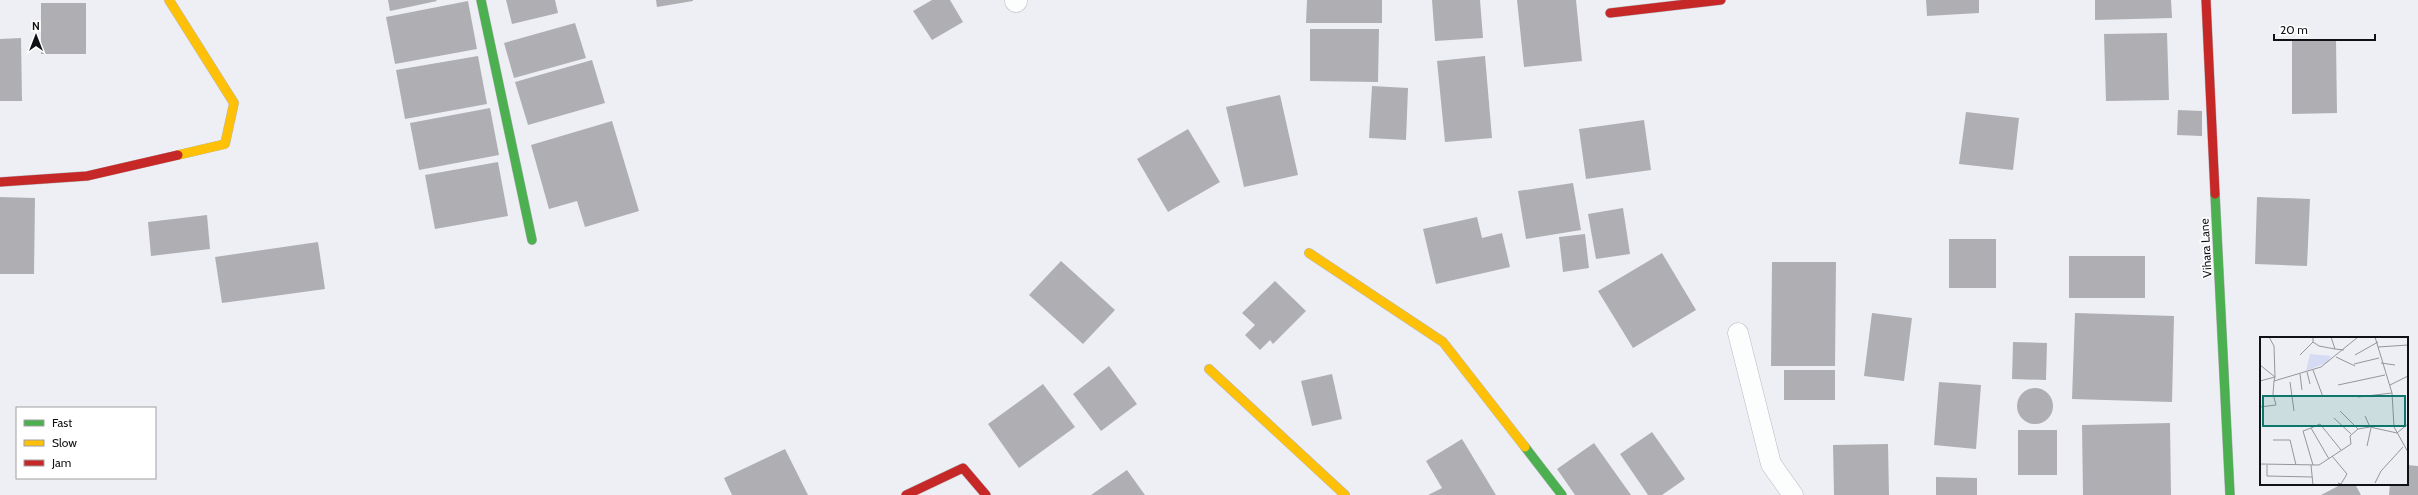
<svg xmlns="http://www.w3.org/2000/svg" width="2418" height="495" font-family="Cabin,sans-serif">
	<style>
		.building { fill: #afafb3 }
		.lines { fill: none; stroke-linecap: round; stroke-linejoin: round }
		.lane-casing { stroke: #b6b7bb; stroke-width: 21 }
		.street-casing { stroke: #b6b7bb; stroke-width: 23 }
		.fast-casing { stroke: #b6b7bb; stroke-width: 10 }
		.slow-casing { stroke: #b6b7bb; stroke-width: 10 }
		.jam-casing { stroke: #b6b7bb; stroke-width: 10 }
		.lane { stroke: #fcfdfd; stroke-width: 20 }
		.street { stroke: #fcfdfd; stroke-width: 22 }
		.fast { stroke: #4caf50; stroke-width: 9 }
		.slow { stroke: #ffc107; stroke-width: 9 }
		.jam { stroke: #c62828; stroke-width: 9 }
		.labels { text-anchor: middle; stroke-width: 3.5; stroke-linejoin: round; paint-order: stroke }
		.street-label { font-size: 12px; fill: #101114; stroke: #fff }
		.inset-road { fill: none; stroke: #95969a; stroke-width: 1 }
		.view { fill: #0f766e; fill-opacity: 0.15; stroke: #0f766e; stroke-width: 2 }
		.inset-edge { fill: none; stroke: #101114; stroke-width: 2 }
	</style>
	<rect width="100%" height="100%" fill="#eeeff4"/>
	<path class="building" d="M 388,0 L 436,0 L 437,1 L 390,11 Z
		M 506,0 L 555,0 L 558,13 L 512,24 Z
		M 656,0 L 693,0 L 693,1 L 657,7 Z
		M 932,0 L 950,0 L 963,22 L 932,40 L 913,11 Z
		M 1307,0 L 1382,0 L 1382,23 L 1306,23 Z
		M 1432,0 L 1480,0 L 1483,38 L 1435,41 Z
		M 1517,0 L 1576,0 L 1582,61 L 1524,67 Z
		M 1926,0 L 1979,0 L 1979,13 L 1927,16 Z
		M 2095,0 L 2171,0 L 2172,18 L 2095,20 Z
		M 468,1 L 477,49 L 395,64 L 386,17 Z
		M 41,3 L 86,3 L 86,54 L 41,54 Z
		M 575,23 L 586,58 L 514,78 L 504,43 Z
		M 1310,29 L 1379,29 L 1378,82 L 1310,81 Z
		M 2167,33 L 2169,100 L 2106,101 L 2104,34 Z
		M 21,38 L 22,101 L 0,101 L 0,39 Z
		M 2292,40 L 2336,40 L 2337,113 L 2292,114 Z
		M 478,56 L 487,104 L 405,119 L 396,70 Z
		M 1485,56 L 1492,138 L 1445,142 L 1437,61 Z
		M 592,60 L 605,103 L 528,125 L 515,82 Z
		M 1372,86 L 1408,88 L 1406,140 L 1369,138 Z
		M 1280,95 L 1298,175 L 1244,187 L 1226,107 Z
		M 490,108 L 499,155 L 419,170 L 410,123 Z
		M 2178,110 L 2202,111 L 2202,136 L 2177,135 Z
		M 1966,112 L 2019,118 L 2013,170 L 1959,164 Z
		M 1644,120 L 1651,170 L 1586,179 L 1579,129 Z
		M 612,121 L 639,211 L 585,227 L 577,201 L 549,209 L 531,145 Z
		M 1188,129 L 1220,182 L 1168,212 L 1137,159 Z
		M 498,162 L 508,216 L 435,229 L 425,175 Z
		M 1573,183 L 1581,230 L 1526,239 L 1518,191 Z
		M 0,197 L 35,198 L 34,274 L 0,274 Z
		M 2257,197 L 2310,199 L 2307,266 L 2255,264 Z
		M 1623,208 L 1630,254 L 1596,259 L 1588,214 Z
		M 207,215 L 210,249 L 151,256 L 148,222 Z
		M 1477,217 L 1482,238 L 1502,233 L 1510,267 L 1436,284 L 1423,229 Z
		M 1585,234 L 1589,268 L 1563,272 L 1559,237 Z
		M 1949,239 L 1996,239 L 1996,288 L 1949,288 Z
		M 318,242 L 325,289 L 222,303 L 215,257 Z
		M 1662,253 L 1696,310 L 1633,348 L 1598,291 Z
		M 2069,256 L 2145,256 L 2145,298 L 2069,298 Z
		M 1061,261 L 1115,310 L 1083,344 L 1029,295 Z
		M 1772,262 L 1836,262 L 1835,366 L 1771,366 Z
		M 1275,281 L 1306,311 L 1273,344 L 1270,340 L 1260,350 L 1245,335 L 1255,325 L 1242,313 Z
		M 1872,313 L 1912,318 L 1904,381 L 1864,376 Z
		M 2075,313 L 2174,316 L 2172,402 L 2072,399 Z
		M 2013,342 L 2047,343 L 2046,380 L 2012,379 Z
		M 1109,366 L 1137,404 L 1101,431 L 1073,394 Z
		M 1784,370 L 1835,370 L 1835,400 L 1784,400 Z
		M 1332,374 L 1342,419 L 1312,426 L 1301,381 Z
		M 1939,382 L 1981,385 L 1976,449 L 1934,445 Z
		M 1043,384 L 1075,427 L 1019,468 L 988,424 Z
		M2017 406a18 18 0 1 1 36 0a18 18 0 1 1-36 0Z
		M 2260,389 L 2261,389 L 2261,412 L 2259,411 Z
		M 2170,423 L 2171,495 L 2083,495 L 2082,425 Z
		M 2018,430 L 2057,430 L 2057,475 L 2018,475 Z
		M 1652,432 L 1685,479 L 1662,495 L 1648,495 L 1620,454 Z
		M 1462,439 L 1496,495 L 1428,495 L 1442,488 L 1426,461 Z
		M 1594,443 L 1631,495 L 1575,495 L 1557,469 Z
		M 1888,444 L 1889,495 L 1834,495 L 1833,445 Z
		M 785,449 L 808,495 L 732,495 L 724,478 Z
		M 2407,465 L 2418,466 L 2418,495 L 2389,495 L 2390,484 L 2407,484 Z
		M 1127,470 L 1145,495 L 1091,495 Z
		M 1936,477 L 1977,478 L 1977,495 L 1936,495 Z
		M 2342,484 L 2355,484 L 2361,495 L 2321,495 Z"/>
	<g class="lines">
		<g class="lane-casing">
			<path id="lane" d="M 1738,333 L 1771,464 L 1793,495"/>
		</g>
		<g class="street-casing">
			<path id="street" d="M 1016,0 L 1016,1"/>
		</g>
		<g class="fast-casing">
			<path id="fast" d="M 481,0 L 532,240
				M 2215,194 L 2230,495
				M 1525,447 L 1562,495"/>
		</g>
		<g class="slow-casing">
			<path id="slow" d="M 169,0 L 234,103 L 225,144 L 178,155
				M 1309,253 L 1443,342 L 1525,447
				M 1209,369 L 1345,495"/>
		</g>
		<g class="jam-casing">
			<path id="jam" d="M 2206,0 L 2215,194
				M 1610,13 L 1721,0
				M 0,182 L 87,176 L 178,155
				M 906,495 L 963,468 L 986,495"/>
		</g>
		<use href="#lane" class="lane"/>
		<use href="#street" class="street"/>
		<use href="#fast" class="fast"/>
		<use href="#slow" class="slow"/>
		<use href="#jam" class="jam"/>
	</g>
	<g class="labels">
		<g class="street-label">
			<text transform="translate(2206 248) rotate(-93)" y="4">Vihara Lane</text>
		</g>
	</g>
	<g transform="translate(2260 337)">
		<rect width="148" height="148" fill="#eeeff4"/>
		<path d="M 50,17 L 71,19 L 68,25 L 46,34 Z" fill="#d5dbf3"/>
		<path class="inset-road" d="M 53,0 L 53,5 L 59,9 L 75,12M 71,0 L 75,12 L 84,13M 115,0 L 132,56 L 134,90 L 148,115M 118,10 L 148,8M 40,18 L 53,5M 95,18 L 118,5M 76,20 L 95,29M 121,26 L 135,28M 94,27 L 119,21M 0,28 L 15,40 L 14,9 L 9,0M 53,33 L 63,60M 47,35 L 50,47M 40,37 L 42,53M 0,44 L 15,40 L 14,44 L 61,30 L 98,0M 30,45 L 34,74M 78,48 L 125,38M 130,48 L 148,39M 98,60 L 132,56M 0,70 L 16,68 L 13,57 L 14,44M 80,74 L 98,92M 105,79 L 110,90M 74,81 L 91,97M 51,91 L 43,94 L 53,128M 13,103 L 30,103 L 36,128M 107,109 L 111,91M 72,119 L 87,137 L 81,147 L 78,146M 69,122 L 51,91 L 60,87 L 81,113M 0,127 L 59,128 L 91,107 L 90,99 L 98,92 L 110,90 L 137,96 L 148,87M 7,128 L 7,139 L 52,140M 51,128 L 53,148M 115,146 L 121,134 L 143,110"/>
		<path class="view" d="M 3,59 L 145,59 L 145,89 L 3,89 Z"/>
		<rect width="148" height="148" class="inset-edge"/>
	</g>
	<rect x="16" y="407" width="140" height="72" fill="#ffffff" stroke="#9fa0a1"/>
	<rect x="24" y="420" width="20" height="6" fill="#4caf50" stroke="#9fa0a1"/>
	<text x="52" y="427" font-size="12" fill="#101114">Fast</text>
	<rect x="24" y="440" width="20" height="6" fill="#ffc107" stroke="#9fa0a1"/>
	<text x="52" y="447" font-size="12" fill="#101114">Slow</text>
	<rect x="24" y="460" width="20" height="6" fill="#c62828" stroke="#9fa0a1"/>
	<text x="52" y="467" font-size="12" fill="#101114">Jam</text>
	<g transform="translate(36 36)" stroke="#ffffff" stroke-width="3" paint-order="stroke">
	<path d="M0-3L7 15L0 10L-7 15Z" fill="#101114"/>
	<text y="-6" font-size="11" font-weight="bold" text-anchor="middle" fill="#101114">N</text>
	</g>
	<path d="M2274 34v6h101v-6" fill="none" stroke="#101114" stroke-width="2"/>
	<text x="2280" y="34" font-size="12" fill="#101114" stroke="#ffffff" stroke-width="3" paint-order="stroke">20 m</text>
</svg>
